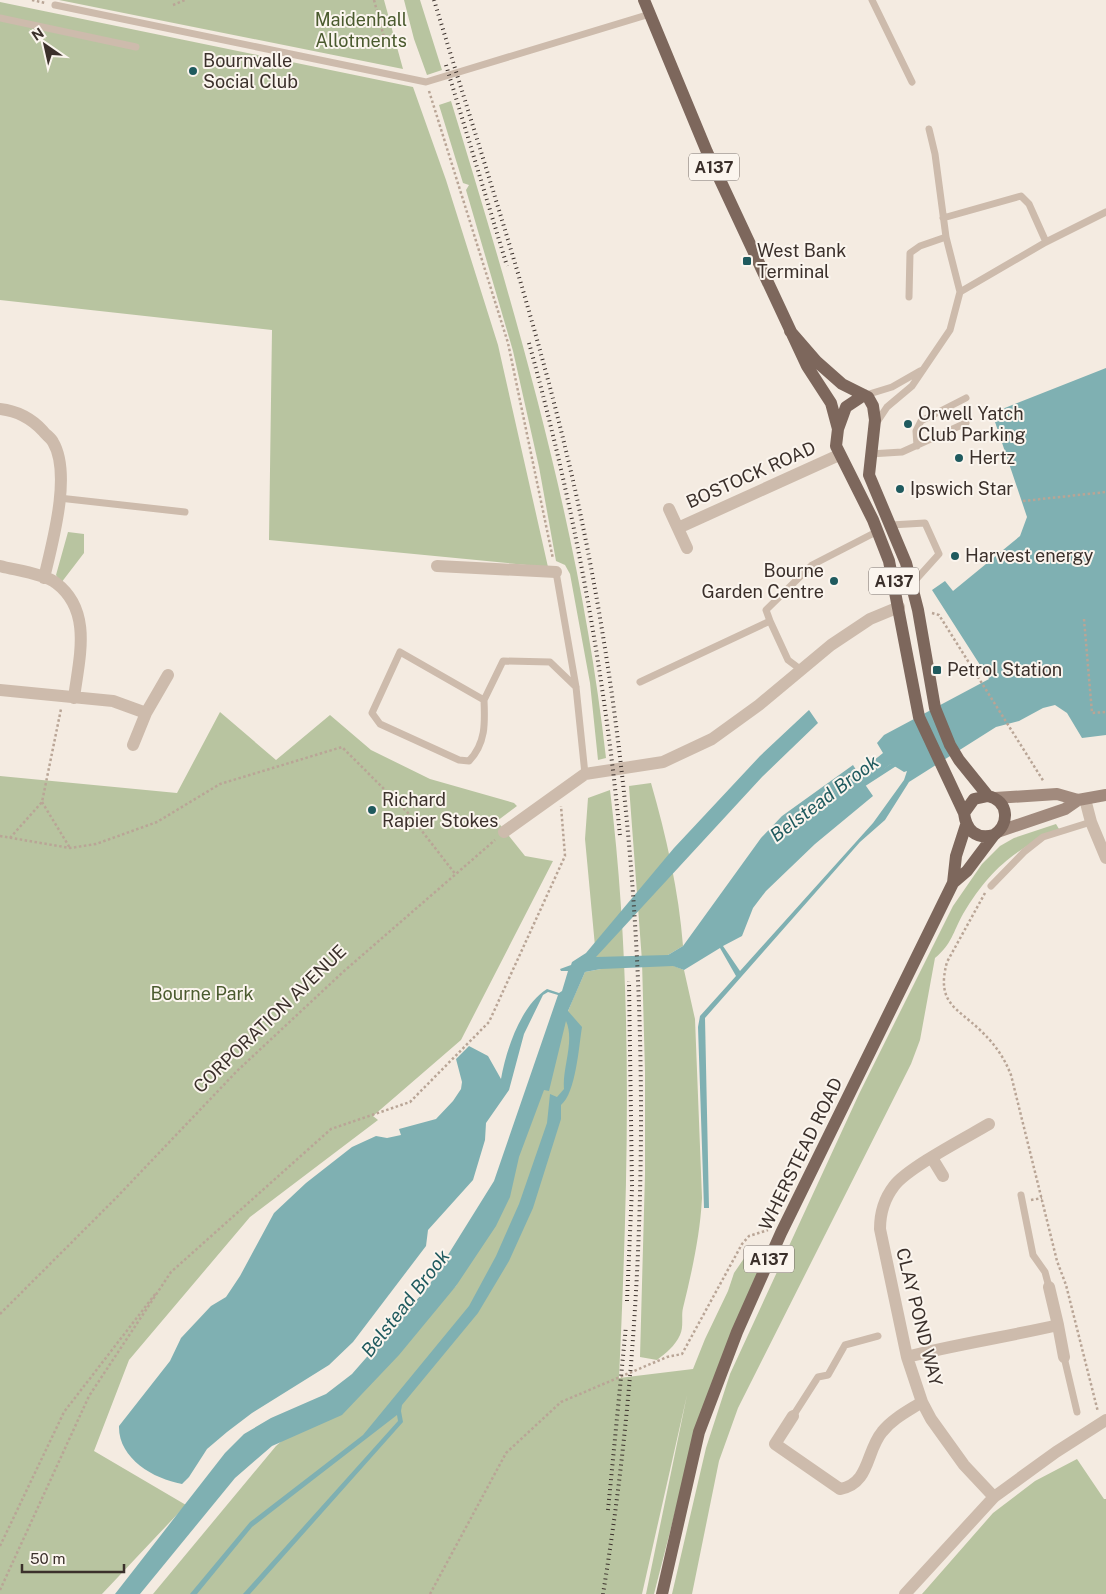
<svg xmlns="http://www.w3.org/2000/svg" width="1106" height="1594" font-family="'Public Sans',sans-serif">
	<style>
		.green { fill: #b8c4a0 }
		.water { fill: #7fb0b2; fill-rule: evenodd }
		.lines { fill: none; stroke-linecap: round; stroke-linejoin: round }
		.stream { stroke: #7fb0b2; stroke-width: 4.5 }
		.path { stroke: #b9a596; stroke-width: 2.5; stroke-dasharray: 2.5 2.5; stroke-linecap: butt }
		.service { stroke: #cdbbac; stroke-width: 7 }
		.minor { stroke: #cdbbac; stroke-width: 12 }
		.secondary { stroke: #a18a7d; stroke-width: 12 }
		.primary { stroke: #7d675c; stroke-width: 12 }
		.rail { stroke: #3b302b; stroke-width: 4; stroke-dasharray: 1 4; stroke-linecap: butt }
		.poi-dot { fill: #1f5a5e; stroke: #fbf5ee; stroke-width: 2 }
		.labels { text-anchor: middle; stroke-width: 4; stroke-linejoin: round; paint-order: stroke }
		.shield { fill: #fbf5ee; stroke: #756b66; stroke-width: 1 }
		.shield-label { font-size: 16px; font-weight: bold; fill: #3b302b }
		.park-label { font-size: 18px; fill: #4a5a2e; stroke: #fbf5ee }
		.poi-label { font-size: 18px; fill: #3b302b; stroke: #fbf5ee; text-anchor: start }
		.street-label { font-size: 18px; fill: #3b302b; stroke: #fbf5ee }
		.water-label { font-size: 19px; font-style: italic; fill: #1f5a5e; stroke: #fbf5ee }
	</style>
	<rect width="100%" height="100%" fill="#f4ebe1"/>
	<path class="green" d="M 59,0 L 384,0 L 403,69 Z
		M 404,0 L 420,0 L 442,70 L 427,75 L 414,39 Z
		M 0,2 L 413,87 L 446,180 L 498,345 L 548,567 L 269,540 L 272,330 L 0,300 Z
		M 451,101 C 517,317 581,533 606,758 L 598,760 L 590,683 L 570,574 L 565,565 L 556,561 L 539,467 L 513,351 L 466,190 L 469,185 L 463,183 L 439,105 Z
		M 68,532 L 84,534 L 84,553 L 61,583 L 56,575 Z
		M 220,712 L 276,760 L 330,715 L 371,750 L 430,779 L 514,803 L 517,806 L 497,821 L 525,856 L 553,861 L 461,1040 L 373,1116 L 378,1120 L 250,1217 L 129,1360 L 94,1451 L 186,1505 L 102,1594 L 0,1594 L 0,776 L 177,793 Z
		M 651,783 C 666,835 679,892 683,946 L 668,955 L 674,966 L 684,970 L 695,1019 L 702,1198 C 700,1236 692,1271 683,1308 C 681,1316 684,1327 680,1335 C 675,1346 666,1353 657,1360 L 640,1357 L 645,1174 L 645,1072 L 642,961 L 629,786 Z
		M 610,790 C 634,985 628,1183 619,1378 L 693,1369 L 705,1339 L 728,1291 L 734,1273 L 747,1254 L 757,1248 L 768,1254 L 700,1415 L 654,1594 L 646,1594 L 687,1395 L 642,1594 L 153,1594 L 276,1446 L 456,1286 L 573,999 L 585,972 L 601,969 L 596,957 L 585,839 L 588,798 Z
		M 1056,824 L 1059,829 C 1013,851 990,869 963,914 C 953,932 952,944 935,958 L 920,1040 L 911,1064 L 738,1408 L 719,1461 L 692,1594 L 672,1594 L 706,1448 L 730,1374 L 859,1094 L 953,906 L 982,864 L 1000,846 L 1014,838 Z
		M 1077,1459 L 1104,1499 L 1106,1499 L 1106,1594 L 922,1594 L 993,1513 L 1035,1481 Z"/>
	<path class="water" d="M 1106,368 L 1106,735 L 1082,738 L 1067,713 L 1055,705 L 1043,708 L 1019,721 L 996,727 L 909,782 L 885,820 L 860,842 L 705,1018 L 709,1208 L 704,1208 L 698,1027 L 700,1016 L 736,976 L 720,948 L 684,970 L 673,966 L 601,969 L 585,972 L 568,1011 L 582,1027 C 579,1045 576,1093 561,1105 L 561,1119 L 533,1208 L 509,1261 L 478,1313 L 402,1405 L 401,1411 L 403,1422 L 250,1594 L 243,1594 L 398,1421 L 397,1415 L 252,1527 L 197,1594 L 190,1594 L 250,1522 L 363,1435 L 469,1306 L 496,1256 L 519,1204 L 547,1123 L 550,1094 L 557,1097 L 564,1089 C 562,1068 575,1041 566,1021 L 549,1091 L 544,1090 L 519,1157 L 510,1197 L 496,1226 L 456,1286 L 399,1355 L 342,1415 L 272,1446 L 235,1478 L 140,1594 L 115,1594 L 225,1453 L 244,1434 L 271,1418 L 326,1394 L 352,1374 L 428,1287 L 494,1181 L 558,995 L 548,992 L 543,995 L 524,1034 L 509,1090 L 486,1123 L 485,1140 L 473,1180 L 428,1230 L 426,1246 L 353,1342 L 329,1365 L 252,1413 L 227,1432 L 207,1449 L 189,1477 L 182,1484 C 153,1479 118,1458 119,1426 L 170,1361 L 181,1338 L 211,1306 L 226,1297 L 240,1276 L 274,1213 L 306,1183 L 352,1147 L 376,1136 L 387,1138 L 401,1135 L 399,1129 L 436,1119 L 453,1101 L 461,1089 L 462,1082 L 456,1059 L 469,1046 L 488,1056 L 501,1079 C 506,1050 521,1005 547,989 L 559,993 L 562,991 L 568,971 L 561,971 L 560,969 L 571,965 L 572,962 L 586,953 L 674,848 L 760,756 L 809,710 L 818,723 L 762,777 L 596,957 L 668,955 L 683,946 L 761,838 L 782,816 L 853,765 L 858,773 L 883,753 L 877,743 L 884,735 L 989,679 L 932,590 L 945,581 L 953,591 L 1020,536 L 1027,517 L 992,413 ZM 891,764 L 904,772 L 907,771 L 904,780 L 873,823 L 740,971 L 723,946 L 742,936 L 753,908 L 766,891 L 815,844 L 873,796 L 864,783 Z"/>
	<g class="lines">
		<path class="stream" d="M 861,786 L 895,764"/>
		<path class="path" d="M 32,0 L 45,3
			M 374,0 L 384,37
			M 173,5 L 185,0
			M 429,91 L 508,343 L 553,559
			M 1023,501 L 1106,492
			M 932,613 L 939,615 L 1044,782
			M 1084,619 L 1092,713 L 1106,712
			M 42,802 L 70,848
			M 0,836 L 70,848 L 96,844 L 157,822 L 220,784 L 342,747 L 408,813 L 456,875
			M 10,838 L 42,802 L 61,709
			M 985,893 L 947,962 C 936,1003 956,1007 980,1030 C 994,1043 1004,1057 1011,1075 L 1057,1261 L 1066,1285 L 1098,1412
			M 1031,1200 L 1042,1198
			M 0,1314 L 117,1197 L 237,1071 L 343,972 L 495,840
			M 0,1546 L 64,1412 L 156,1293
			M 0,1590 L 89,1396 L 171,1272 L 331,1129 L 410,1102 L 489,1022 L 565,856 L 561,806
			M 430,1594 L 506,1453 L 561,1402 L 667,1357 L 682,1354 L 742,1244 L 749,1236 L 768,1230"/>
		<path class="service" d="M 872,0 L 912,82
			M 55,5 L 426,82 L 650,14
			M 0,18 L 136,47
			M 943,218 L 1021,196 L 1029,204 L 1046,242 L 960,292
			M 1046,242 L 1106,212
			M 909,297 L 910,253 L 920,246 L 946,237
			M 866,395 L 892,387 L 920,371
			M 877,422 L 887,407 L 912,386 L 950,330 L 960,292 L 946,237 L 935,154 L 929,129
			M 917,446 L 916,431 L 921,421 L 966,398
			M 870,454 L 902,452 L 966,423
			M 59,498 L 185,512
			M 891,525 L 925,523 L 939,554 L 912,584
			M 556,572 L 576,687 L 585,774
			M 770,621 L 766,610 L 812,565 L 878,531
			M 640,682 L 770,621 L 788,660 L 800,669
			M 484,700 C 485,723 486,743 469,761 L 459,760 L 380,724 L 372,713 L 400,652 L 484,700 L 503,661 L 550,662 L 576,687
			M 991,886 L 1024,852 L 1043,837 L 1091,822
			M 1021,1195 L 1033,1255 L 1045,1272 L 1049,1287
			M 1064,1357 L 1077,1412
			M 793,1416 L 818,1377 L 828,1375 L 845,1345 L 878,1336"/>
		<path class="minor" d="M 0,409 C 18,411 31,418 43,431 C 46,435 51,438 53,442 C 72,474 52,544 44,578
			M 669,509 L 687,548
			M 678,528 L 839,455
			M 0,566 C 14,570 45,574 56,583 C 93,611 79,658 74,698
			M 437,566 L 556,572
			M 0,690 L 113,701 L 146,713 L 133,745
			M 146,713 L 168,675
			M 1085,799 L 1091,822 L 1106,858
			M 504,832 L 585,774 L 663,762 L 712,739 L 759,705 L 831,645 L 870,619 L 899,607
			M 989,1124 C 967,1137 907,1168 894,1186 C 884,1199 880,1213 880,1229 L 907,1357 L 922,1402 L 931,1419 L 964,1465 L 994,1497
			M 932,1158 L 943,1176
			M 1049,1287 L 1058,1325
			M 907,1357 C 957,1344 1007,1337 1058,1325 L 1064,1357
			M 793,1416 L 775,1444 L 840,1489 C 870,1484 866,1451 882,1432 C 892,1419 908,1411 922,1402
			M 905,1594 L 994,1497 L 1056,1452 L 1106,1420"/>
		<path class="secondary" d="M 995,798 L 1057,794 L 1078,800
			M 1000,831 L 1065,809 L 1078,800 L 1106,795"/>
		<path class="primary" d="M 644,0 L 707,152 L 807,366 L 831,403 L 838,429
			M 790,331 L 816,361 L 842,384 L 868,397 L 873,406 L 875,420 L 869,475 L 906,563 L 918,610 L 935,708 L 950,745 L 959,760 L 988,796
			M 864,395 L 846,407 L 838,429 L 836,446 L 873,520 L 889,561 L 919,717 L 964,813 C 966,830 976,840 994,835 C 1010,824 1009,801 988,796 L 974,799 L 964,813
			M 953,883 L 967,871 L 994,835
			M 662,1594 L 699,1432 L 737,1332 L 781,1233 L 953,883 L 956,856 L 966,825"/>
		<path class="rail" d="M 434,0 C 486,171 544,342 581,517 C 653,862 660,1246 603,1594
			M 446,65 L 507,266
			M 529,343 C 574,505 604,669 620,836
			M 627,1301 L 632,1188 L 629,981
			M 608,1510 L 626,1326"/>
	</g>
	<g class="poi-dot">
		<circle cx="193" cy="71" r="5"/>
		<rect x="742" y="256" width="10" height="10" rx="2.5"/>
		<circle cx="908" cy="424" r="5"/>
		<circle cx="959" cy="458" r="5"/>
		<circle cx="900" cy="489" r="5"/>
		<circle cx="955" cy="556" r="5"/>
		<circle cx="834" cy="581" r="5"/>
		<rect x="932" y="665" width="10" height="10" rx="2.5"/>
		<circle cx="372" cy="810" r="5"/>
	</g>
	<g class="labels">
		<g class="shield">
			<rect x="689" y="153.5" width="50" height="27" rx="4"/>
			<rect x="869" y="567.5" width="50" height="27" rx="4"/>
			<rect x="744" y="1245.5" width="50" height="27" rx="4"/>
		</g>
		<g class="shield-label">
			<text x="714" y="173">A137</text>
			<text x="894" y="587">A137</text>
			<text x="769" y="1265">A137</text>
		</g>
		<g class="park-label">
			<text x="361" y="26">Maidenhall<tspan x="361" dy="21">Allotments</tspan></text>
			<text x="202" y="1000">Bourne Park</text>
		</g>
		<g class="poi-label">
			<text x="203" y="67">Bournvalle<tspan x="203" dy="21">Social Club</tspan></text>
			<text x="757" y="257">West Bank<tspan x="757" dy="21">Terminal</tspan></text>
			<text x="918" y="420">Orwell Yatch<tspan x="918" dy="21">Club Parking</tspan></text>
			<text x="969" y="464">Hertz</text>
			<text x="910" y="495">Ipswich Star</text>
			<text x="965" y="562">Harvest energy</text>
			<text x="824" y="577" text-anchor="end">Bourne<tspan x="824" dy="21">Garden Centre</tspan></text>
			<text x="947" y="676">Petrol Station</text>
			<text x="382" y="806">Richard<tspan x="382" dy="21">Rapier Stokes</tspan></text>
		</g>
		<g class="street-label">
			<text transform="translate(751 475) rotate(-24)" y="6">BOSTOCK ROAD</text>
			<text transform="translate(270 1019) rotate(-44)" y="6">CORPORATION AVENUE</text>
			<text transform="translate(801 1154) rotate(-64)" y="6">WHERSTEAD ROAD</text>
			<text transform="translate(919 1317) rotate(76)" y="6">CLAY POND WAY</text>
		</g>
		<g class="water-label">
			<text transform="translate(824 798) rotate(-37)" y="7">Belstead Brook</text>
			<text transform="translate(405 1303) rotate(-52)" y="7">Belstead Brook</text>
		</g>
	</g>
	<g transform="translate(45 45) rotate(326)" stroke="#fbf5ee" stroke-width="4" paint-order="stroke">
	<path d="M0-4L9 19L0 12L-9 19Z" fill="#3b302b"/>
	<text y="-8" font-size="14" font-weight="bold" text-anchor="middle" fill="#3b302b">N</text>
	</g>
	<path d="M22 1564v8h102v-8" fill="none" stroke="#3b302b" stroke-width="2.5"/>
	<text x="30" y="1564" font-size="15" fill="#3b302b" stroke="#fbf5ee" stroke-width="4" paint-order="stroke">50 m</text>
</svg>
